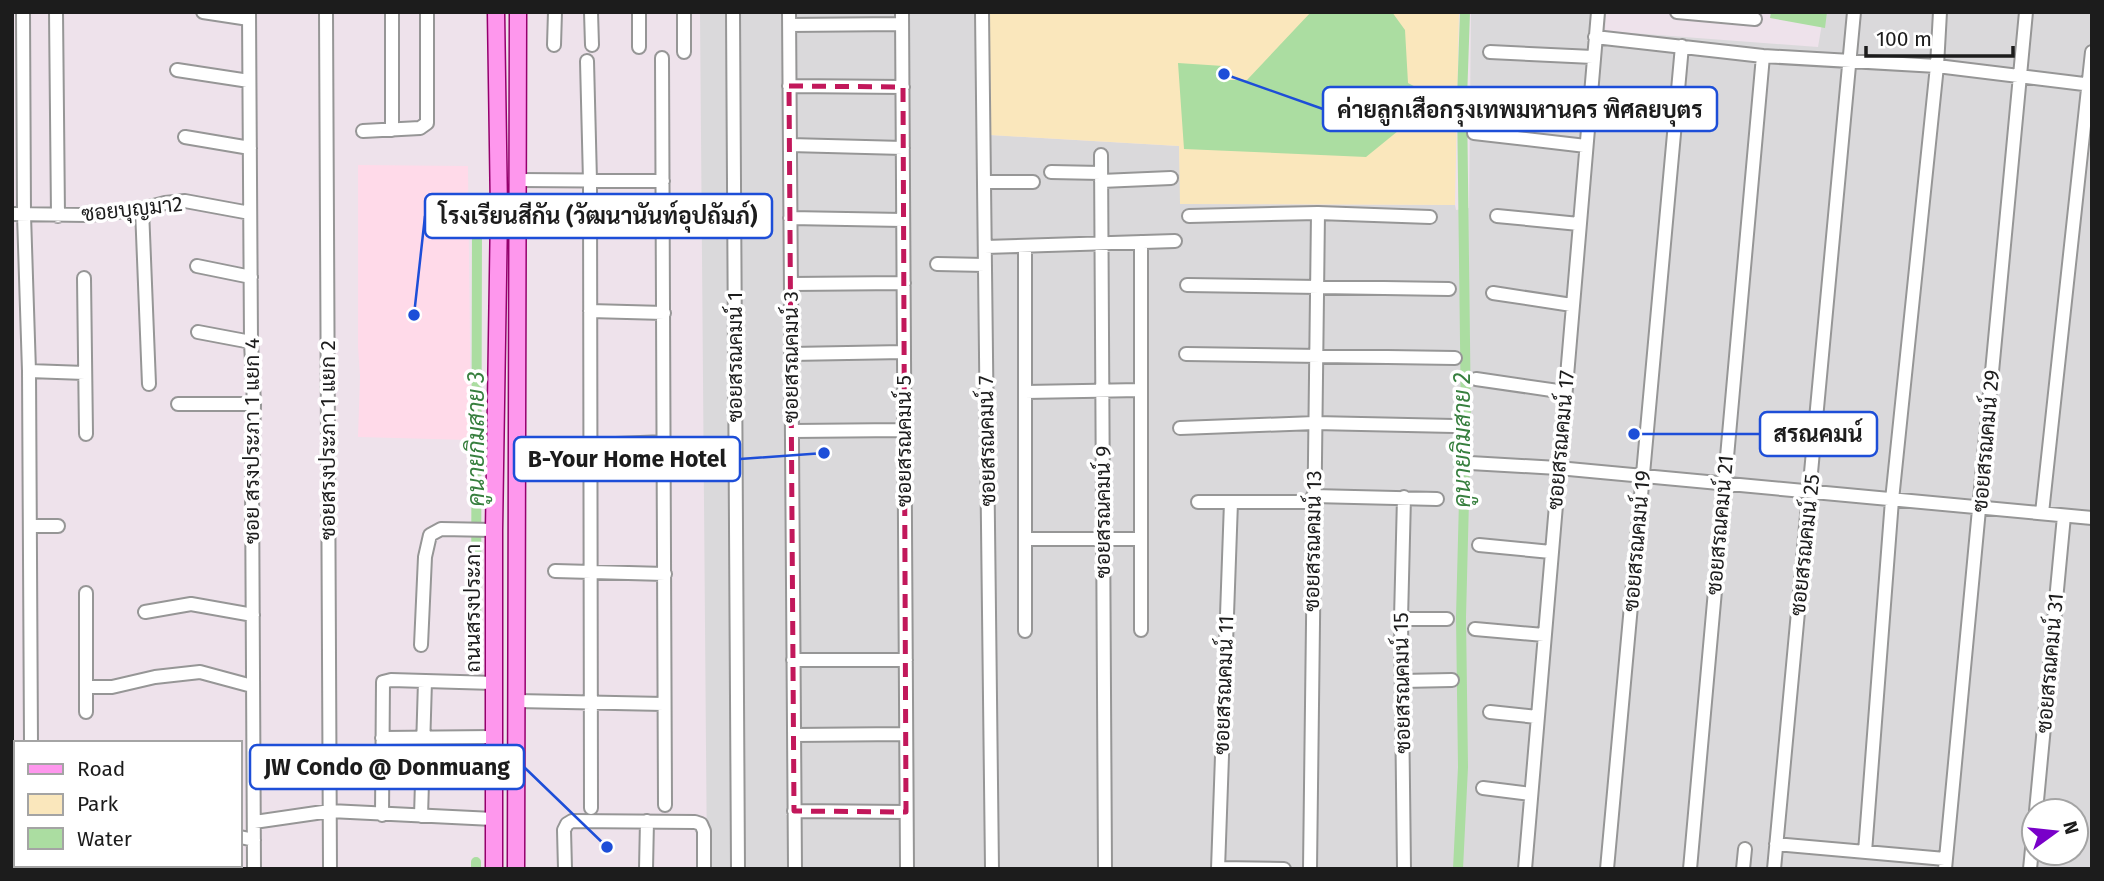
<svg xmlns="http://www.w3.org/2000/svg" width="2104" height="881" font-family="'Fira Sans',Sarabun,sans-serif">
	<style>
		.residential { fill: #dad9db; fill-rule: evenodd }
		.education { fill: #ffdae9 }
		.park { fill: #fae7bc }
		.water { fill: #abdda1 }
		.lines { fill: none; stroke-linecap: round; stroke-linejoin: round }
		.canal { stroke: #abdda1; stroke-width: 10 }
		.minor-casing { stroke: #969696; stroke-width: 16 }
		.major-casing { stroke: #95006d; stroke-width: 19 }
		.minor { stroke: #fff; stroke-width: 12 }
		.major { stroke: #fe97ed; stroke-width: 16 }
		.marked { fill: none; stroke: #c2185b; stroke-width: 5; stroke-dasharray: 14 9; stroke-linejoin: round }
		.labels { text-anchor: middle; stroke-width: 7; stroke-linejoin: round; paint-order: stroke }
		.street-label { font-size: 21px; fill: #1c1c1c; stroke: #fff }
		.water-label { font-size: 23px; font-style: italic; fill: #377f3e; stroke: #fff }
		.leader { fill: none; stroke: #1d4ed8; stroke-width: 2.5 }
		.callout-dot { fill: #1d4ed8; stroke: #fff; stroke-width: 2.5 }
		.callout { fill: #fff; stroke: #1d4ed8; stroke-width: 2.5 }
		.callout-label { font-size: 23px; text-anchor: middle; font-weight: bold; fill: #1c1c1c }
	</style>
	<rect width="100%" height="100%" fill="#eee2eb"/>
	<path class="residential" d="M 700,12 L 988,12 L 991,135 L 1179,146 L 1181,204 L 1455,205 L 1456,210 L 1469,208 L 1471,12 L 1606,12 L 1605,31 L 1818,47 L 1824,12 L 2092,12 L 2092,869 L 707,869 ZM 2034,811 L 2076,811 L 2076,853 L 2034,853 Z"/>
	<path class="education" d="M 358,165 L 468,166 L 471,440 L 358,437 L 360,376 L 358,347 Z"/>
	<path class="park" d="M 988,12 L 1459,12 L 1455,205 L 1180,204 L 1179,146 L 990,135 Z"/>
	<path class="water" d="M 1311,12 L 1392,12 L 1405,30 L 1408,83 L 1427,93 L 1414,118 L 1366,157 L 1184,149 L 1178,63 L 1223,66 L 1229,80 L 1247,80 Z
		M 1771,12 L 1827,12 L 1825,28 L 1770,18 Z"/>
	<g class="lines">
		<path class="canal" d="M 476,658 L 477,220
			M 476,869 L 476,862
			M 1458,869 L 1463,767 L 1461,617 L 1466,422 L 1462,99 L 1465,12"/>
		<g class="minor-casing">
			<path id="minor" d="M 23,12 L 24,215 L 29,371 L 31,743
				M 56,12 L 58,216
				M 203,12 L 249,19
				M 249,12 L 251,342 L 254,404 L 252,477 L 254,869
				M 326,12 L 330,869
				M 591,12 L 592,45
				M 733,12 L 738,869
				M 789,12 L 795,869
				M 902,12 L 907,869
				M 982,12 L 992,869
				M 1677,12 L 1755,19
				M 789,25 L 902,24
				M 1595,37 L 1763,56 L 1937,66 L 2092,85
				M 554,45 L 555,12
				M 639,47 L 639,12
				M 684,52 L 684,12
				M 1490,52 L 1593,57
				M 662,58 L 665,805
				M 587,61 L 590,181 L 591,808
				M 177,70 L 249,81
				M 789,86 L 903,87
				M 392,130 L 392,12
				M 363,131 L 420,128 L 427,123 L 427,12
				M 1474,133 L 1586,146
				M 185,137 L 250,148
				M 790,145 L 903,148
				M 1101,155 L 1105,869
				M 1051,172 L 1101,173
				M 518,180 L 663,181
				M 1101,181 L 1171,178
				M 984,182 L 1033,182
				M 142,209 L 149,384
				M 12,214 L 88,215 L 142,209 L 165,203 L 185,201 L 250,213
				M 1189,216 L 1318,213 L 1430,217
				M 1497,216 L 1579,224
				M 790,218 L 903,220
				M 1025,246 L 1025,631
				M 985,247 L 1175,241
				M 937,264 L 985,265
				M 197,266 L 251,277
				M 84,278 L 86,434
				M 791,284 L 904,283
				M 1187,285 L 1449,289
				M 1493,293 L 1572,305
				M 590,311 L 664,313
				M 198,332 L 251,342
				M 791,354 L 904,352
				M 1186,354 L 1455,358
				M 29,371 L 85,373
				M 1476,379 L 1565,392
				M 1025,392 L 1141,390
				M 178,404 L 254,404
				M 1180,428 L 1315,423 L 1454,426
				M 792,431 L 903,430
				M 517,448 L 665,442
				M 1470,463 L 1558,468 L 2092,518
				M 1313,496 L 1437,499
				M 1404,497 L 1401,619 L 1404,869
				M 1198,502 L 1313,502
				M 2042,513 L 2092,52
				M 30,526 L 58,526
				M 1025,539 L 1141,539
				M 1479,545 L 1551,552
				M 555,571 L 665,574
				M 145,612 L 191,604 L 253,615
				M 1401,619 L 1447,619
				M 1475,629 L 1544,635
				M 1141,630 L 1141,242
				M 421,645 L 425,557 L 430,535 L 441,529 L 494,530
				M 793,660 L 906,660
				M 1402,681 L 1452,680
				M 86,687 L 112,687 L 155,677 L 200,672 L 252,686
				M 517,701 L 664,704
				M 86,712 L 86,593
				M 1490,712 L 1537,717
				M 794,735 L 905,734
				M 382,738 L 494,737
				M 1483,788 L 1531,794
				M 794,811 L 906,812
				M 2036,811 L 2064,516
				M 382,815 L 383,682 L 391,680 L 494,683
				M 421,816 L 425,681
				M 254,822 L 330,811 L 493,819
				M 240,837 L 254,840
				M 1776,844 L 1945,859
				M 1865,852 L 1892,500 L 1937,66 L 1940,12
				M 154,865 L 154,869
				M 1218,868 L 1284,869
				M 31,869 L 31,865
				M 565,869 L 564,830 L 567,824 L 572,821 L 695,822 L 701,824 L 704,831 L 704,869
				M 646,869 L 647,821
				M 1218,869 L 1231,502
				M 1310,869 L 1318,213
				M 1525,869 L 1598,12
				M 1607,869 L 1682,46
				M 1690,869 L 1763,56
				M 1743,869 L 1745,849
				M 1774,869 L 1854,12
				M 1945,869 L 2026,12
				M 2030,869 L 2034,828"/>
		</g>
		<g class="major-casing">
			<path id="major" d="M 494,869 L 494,530 L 499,212 L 496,12
				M 516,869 L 518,12"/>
		</g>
		<use href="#minor" class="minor"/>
		<use href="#major" class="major"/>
	</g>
	<path class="marked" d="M 789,86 L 903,87 L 906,812 L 794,811 Z"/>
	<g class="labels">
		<g class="street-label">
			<text transform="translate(132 209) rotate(-6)" y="7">ซอยบุญมา2</text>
			<text transform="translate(735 357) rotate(-90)" y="7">ซอยสรณคมน์ 1</text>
			<text transform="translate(791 357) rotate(-90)" y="7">ซอยสรณคมน์ 3</text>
			<text transform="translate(328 440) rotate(-90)" y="7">ซอยสรงประภา 1 แยก 2</text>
			<text transform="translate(1561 440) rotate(-85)" y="7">ซอยสรณคมน์ 17</text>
			<text transform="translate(252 441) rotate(-90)" y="7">ซอย สรงประภา 1 แยก 4</text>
			<text transform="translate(904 441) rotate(-90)" y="7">ซอยสรณคมน์ 5</text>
			<text transform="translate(987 441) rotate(-91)" y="7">ซอยสรณคมน์ 7</text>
			<text transform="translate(1986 441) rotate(-85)" y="7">ซอยสรณคมน์ 29</text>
			<text transform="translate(1103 512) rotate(-90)" y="7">ซอยสรณคมน์ 9</text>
			<text transform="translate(1720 525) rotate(-85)" y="7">ซอยสรณคมน์ 21</text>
			<text transform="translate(1313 541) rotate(-89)" y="7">ซอยสรณคมน์ 13</text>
			<text transform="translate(1637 541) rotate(-85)" y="7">ซอยสรณคมน์ 19</text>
			<text transform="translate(1805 545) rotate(-84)" y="7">ซอยสรณคมน์ 25</text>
			<text transform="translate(473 608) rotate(-90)" y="7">ถนนสรงประภา</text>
			<text transform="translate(2050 663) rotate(-85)" y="7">ซอยสรณคมน์ 31</text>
			<text transform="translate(1402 683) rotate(-91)" y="7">ซอยสรณคมน์ 15</text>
			<text transform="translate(1224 685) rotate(-88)" y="7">ซอยสรณคมน์ 11</text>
		</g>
		<g class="water-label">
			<text transform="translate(476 439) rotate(-90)" y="8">คูนายกิมสาย 3</text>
			<text transform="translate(1462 440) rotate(-90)" y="8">คูนายกิมสาย 2</text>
		</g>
	</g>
	<path class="leader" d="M1224 74L1323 109M414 315L425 216M1634 434L1760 434M824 453L740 459M607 847L524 767"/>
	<g class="callout-dot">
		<circle cx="1224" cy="74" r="7"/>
		<circle cx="414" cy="315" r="7"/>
		<circle cx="1634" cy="434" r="7"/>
		<circle cx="824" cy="453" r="7"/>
		<circle cx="607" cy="847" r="7"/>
	</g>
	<g class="callout">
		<rect x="1323" y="87" width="394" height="44" rx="7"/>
		<rect x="425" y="194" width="347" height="44" rx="7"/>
		<rect x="1760" y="412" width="117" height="44" rx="7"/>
		<rect x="514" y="437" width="226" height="44" rx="7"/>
		<rect x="250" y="745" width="274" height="44" rx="7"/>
	</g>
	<g class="callout-label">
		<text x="1520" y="118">ค่ายลูกเสือกรุงเทพมหานคร พิศลยบุตร</text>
		<text x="598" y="224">โรงเรียนสีกัน (วัฒนานันท์อุปถัมภ์)</text>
		<text x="1818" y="442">สรณคมน์</text>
		<text x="627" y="467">B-Your Home Hotel</text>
		<text x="387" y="775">JW Condo @ Donmuang</text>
	</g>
	<rect width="2104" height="881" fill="none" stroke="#1c1c1c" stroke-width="28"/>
	<rect x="14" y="741" width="228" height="126" fill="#ffffff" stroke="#a4a4a4" stroke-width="2"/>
	<rect x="28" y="764" width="35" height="10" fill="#fe97ed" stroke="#a4a4a4" stroke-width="2"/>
	<text x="77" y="776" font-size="21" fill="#1c1c1c">Road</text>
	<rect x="28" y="794" width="35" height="21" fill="#fae7bc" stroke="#a4a4a4" stroke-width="2"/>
	<text x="77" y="811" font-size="21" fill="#1c1c1c">Park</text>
	<rect x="28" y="828" width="35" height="21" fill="#abdda1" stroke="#a4a4a4" stroke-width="2"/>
	<text x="77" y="846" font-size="21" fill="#1c1c1c">Water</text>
	<g transform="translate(2055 832) rotate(75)"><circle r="33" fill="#ffffff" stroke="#a4a4a4" stroke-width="2"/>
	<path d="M0-5L12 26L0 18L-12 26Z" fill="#7900c9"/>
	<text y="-10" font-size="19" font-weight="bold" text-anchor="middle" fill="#1c1c1c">N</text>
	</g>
	<path d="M1866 46v10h147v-10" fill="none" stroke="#1c1c1c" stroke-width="3.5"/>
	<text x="1876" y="46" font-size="21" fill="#1c1c1c" stroke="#ffffff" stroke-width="5" paint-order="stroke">100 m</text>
</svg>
